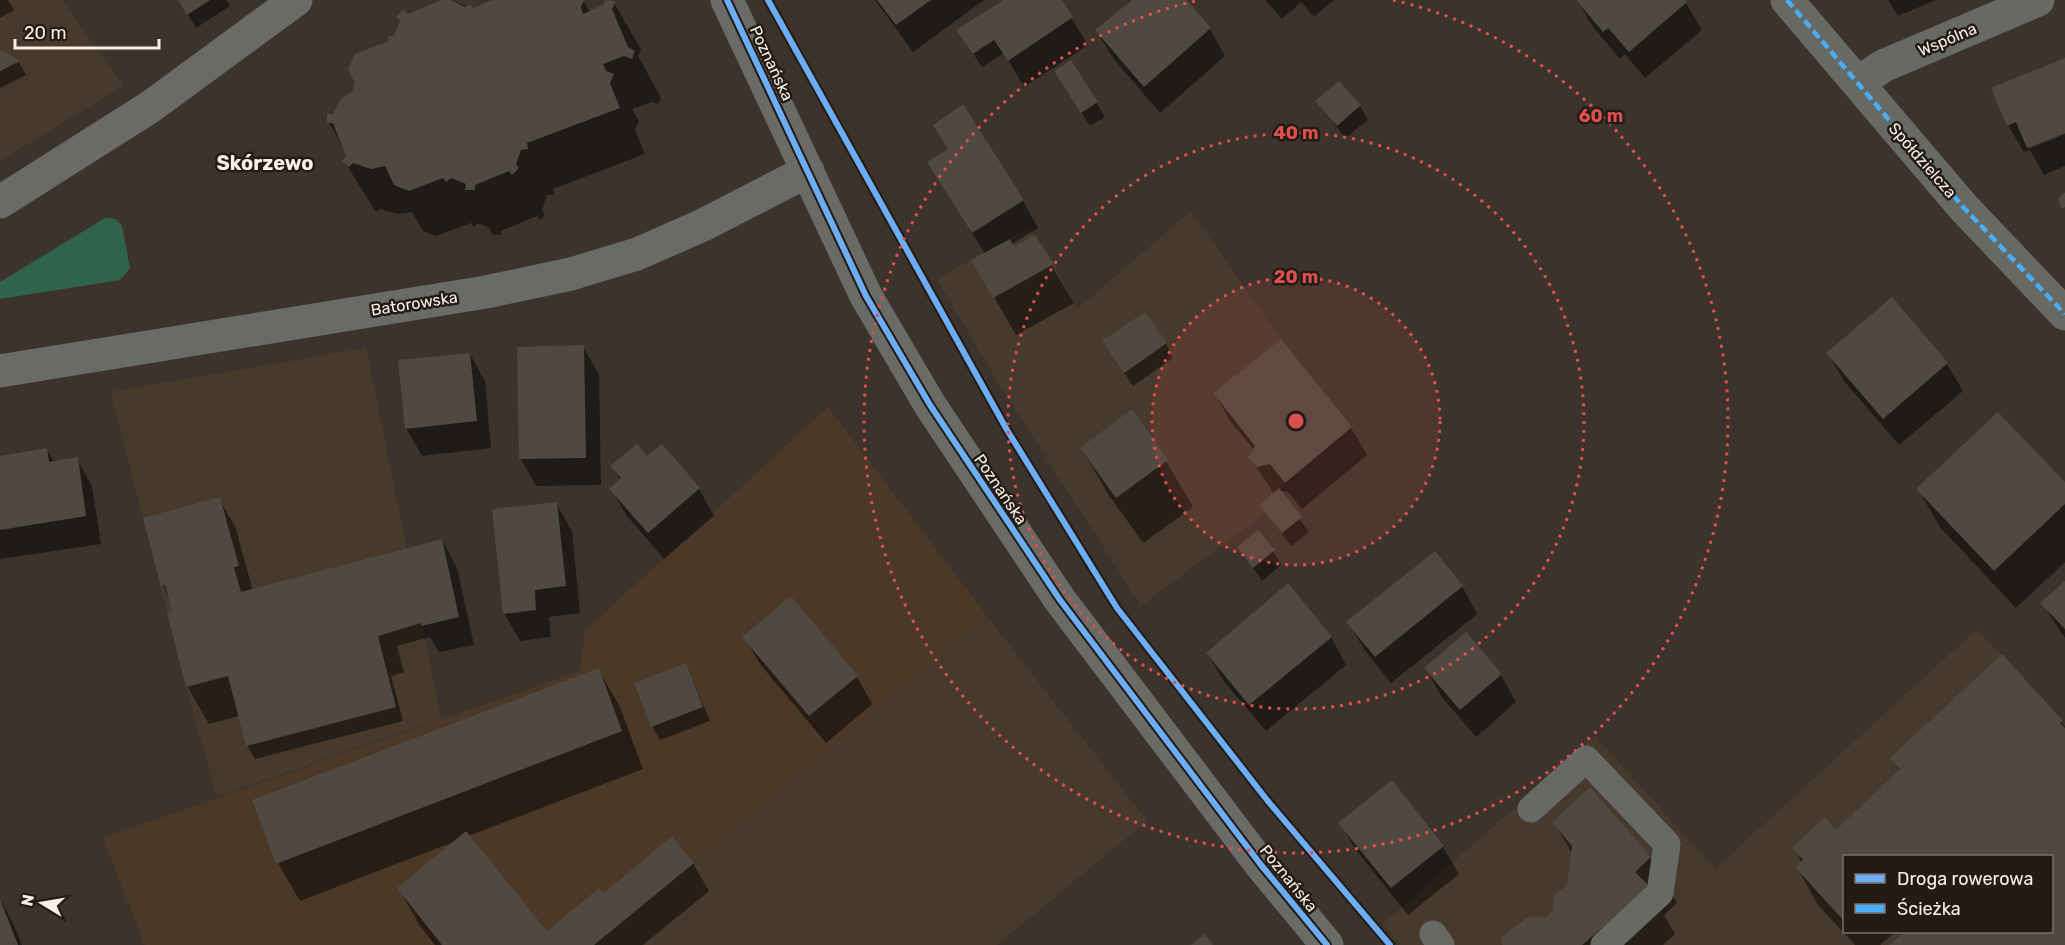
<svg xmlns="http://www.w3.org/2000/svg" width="2065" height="945" font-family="Rubik,sans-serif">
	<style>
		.commercial { fill: #473a2d; fill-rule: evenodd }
		.built { fill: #4c3827 }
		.green { fill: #2f634b }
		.shadow { fill: #0007 }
		.building { fill: #504942 }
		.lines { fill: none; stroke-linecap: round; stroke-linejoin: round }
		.lane { stroke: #676965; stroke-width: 27 }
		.street { stroke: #676965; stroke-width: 33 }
		.secondary { stroke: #6a6a66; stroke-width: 33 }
		.quiet { stroke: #49aef6; stroke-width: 4.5; stroke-dasharray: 9 4.5; stroke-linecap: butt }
		.cycleway-casing { stroke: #231c16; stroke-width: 10 }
		.cycleway { stroke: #6dadf4; stroke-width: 6 }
		.ring { fill: none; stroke: #dd504e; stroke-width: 3; stroke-dasharray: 3 6 }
		.labels { text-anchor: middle; stroke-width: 5; stroke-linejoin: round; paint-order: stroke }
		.street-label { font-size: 16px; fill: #faefe6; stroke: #231c16 }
		.quarter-label { font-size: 20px; font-weight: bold; fill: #faefe6; stroke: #231c16 }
		.centre { fill: #dd504e; stroke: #231c16; stroke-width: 3 }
		.ring-label { font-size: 18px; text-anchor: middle; font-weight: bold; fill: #dd504e; stroke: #231c16; stroke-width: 5; stroke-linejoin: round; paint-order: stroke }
	</style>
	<rect width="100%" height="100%" fill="#3c332c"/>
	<path class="commercial" d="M 0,0 L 62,0 L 123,86 L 0,161 Z
		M 1191,211 L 1281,339 L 1352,427 L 1259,505 L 1265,513 L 1141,606 L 994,376 L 937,279 L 1029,227 L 1054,264 L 1077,309 Z
		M 366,348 L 441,719 L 217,796 L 186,687 L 111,392 Z
		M 987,616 L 1147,821 L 997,945 L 598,945 L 597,943 Z
		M 1977,629 L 2062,721 L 2061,723 L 2065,728 L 2065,945 L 1400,945 L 1382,925 L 1595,736 L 1715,869 ZM 1844,856 L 2052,856 L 2052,932 L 1844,932 Z"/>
	<path class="built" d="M 828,407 L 987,616 L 594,945 L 145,945 L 103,838 L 580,671 L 585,631 Z"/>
	<path class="green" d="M 105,218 L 116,219 L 122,226 L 130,268 L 120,280 L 0,299 L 0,282 Z"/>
	<path class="shadow" d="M 0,0 L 8,0 L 14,10 L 0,18 Z
		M 179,0 L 227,0 L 230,6 L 196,28 Z
		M 442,0 L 451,0 L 473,9 L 496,0 L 583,0 L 590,12 L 605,6 L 607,0 L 614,3 L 641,49 L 638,56 L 661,98 L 658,104 L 652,102 L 632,109 L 639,121 L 635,130 L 645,154 L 553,189 L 554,195 L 547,195 L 542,210 L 545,215 L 540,220 L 537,216 L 501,231 L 501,235 L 493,235 L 489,228 L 478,223 L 474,227 L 471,223 L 436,236 L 423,231 L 412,212 L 398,214 L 380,209 L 376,212 L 344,161 L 348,157 L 329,122 L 395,38 L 401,23 L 398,17 Z
		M 875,0 L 984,0 L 913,52 Z
		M 1006,0 L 1060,0 L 1088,45 L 1024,87 L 1004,53 L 982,67 L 958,31 Z
		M 1132,0 L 1185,0 L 1210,29 L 1225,56 L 1160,113 L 1113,58 L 1097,31 Z
		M 1265,0 L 1334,0 L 1314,17 L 1301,2 L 1282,19 Z
		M 1577,0 L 1684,0 L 1702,30 L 1645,78 L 1625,54 L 1620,59 L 1593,27 Z
		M 1888,0 L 1936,0 L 1898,16 Z
		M 0,51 L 19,62 L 26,75 L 0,88 Z
		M 1071,62 L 1105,117 L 1090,126 L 1064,85 Z
		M 2065,62 L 2065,131 L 2029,146 L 2029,149 L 2065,134 L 2065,166 L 2044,175 L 2030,150 L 2024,152 L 2008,125 Z
		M 1317,101 L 1360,106 L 1368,120 L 1345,138 Z
		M 929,163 L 1023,201 L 1038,228 L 1011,245 L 1014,249 L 1034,237 L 1074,303 L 1016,335 L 973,261 L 985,254 Z
		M 1281,341 L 1351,428 L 1367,455 L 1302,509 L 1287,491 L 1280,492 L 1309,532 L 1291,546 L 1261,505 L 1274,494 L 1250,457 L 1254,450 L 1230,421 L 1215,394 Z
		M 1166,344 L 1173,358 L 1133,386 L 1112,355 Z
		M 583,347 L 599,374 L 601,485 L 536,486 L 521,459 Z
		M 470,354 L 485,381 L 491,448 L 422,456 L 406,428 Z
		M 1828,354 L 1947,364 L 1963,391 L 1899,445 L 1844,381 Z
		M 1081,448 L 1166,461 L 1193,507 L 1143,543 L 1108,494 Z
		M 47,450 L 54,462 L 77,459 L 92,486 L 101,544 L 0,559 L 0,457 Z
		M 647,459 L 699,489 L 714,516 L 664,559 L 627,516 L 611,489 L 621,481 L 612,466 Z
		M 2065,485 L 2065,562 L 2016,608 L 1940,527 L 1918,489 Z
		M 219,499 L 235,526 L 253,591 L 442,540 L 457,568 L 474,645 L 439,652 L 430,637 L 397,646 L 404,672 L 391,676 L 403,721 L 255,759 L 247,745 L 239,716 L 209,724 L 187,686 L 174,612 L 163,585 Z
		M 556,503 L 572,531 L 580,613 L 549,617 L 551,637 L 520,641 L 504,613 Z
		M 1239,547 L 1273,551 L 1281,565 L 1262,581 Z
		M 2065,583 L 2065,638 L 2042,603 Z
		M 1462,586 L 1477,614 L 1391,683 L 1364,649 L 1348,622 Z
		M 744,637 L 857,677 L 872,704 L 826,743 L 760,664 Z
		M 1331,637 L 1346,665 L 1266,731 L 1223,680 L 1207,653 Z
		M 2002,656 L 2065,727 L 2065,945 L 1891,945 L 1903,932 L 2052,932 L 2052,856 L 1844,856 L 1844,932 L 1895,932 L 1880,945 L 1855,945 L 1818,905 L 1797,867 L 1802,863 L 1794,848 L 1836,832 L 1900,771 L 1892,758 Z
		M 686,665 L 710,721 L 660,740 L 652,726 Z
		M 598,669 L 620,707 L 643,769 L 468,836 L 546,933 L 604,895 L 693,863 L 709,891 L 643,945 L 435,945 L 420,926 L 399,889 L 456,841 L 300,901 L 278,863 Z
		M 1426,669 L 1501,675 L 1516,702 L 1476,737 L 1441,696 Z
		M 1554,822 L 1650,857 L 1677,903 L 1664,915 L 1675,934 L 1663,945 L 1504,945 L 1546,920 L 1555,912 L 1569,886 L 1573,855 Z
		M 1340,823 L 1443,847 L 1459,874 L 1408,915 L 1356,850 Z
		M 0,899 L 12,921 L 22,945 L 0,945 Z"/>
	<path class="building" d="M 178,0 L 210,0 L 187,15 Z
		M 441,0 L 451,0 L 465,7 L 470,4 L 473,8 L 492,0 L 584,0 L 581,7 L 583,14 L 603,5 L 605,0 L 616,1 L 612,9 L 628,47 L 635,51 L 632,59 L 624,56 L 603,64 L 606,71 L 614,74 L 610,83 L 620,108 L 527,143 L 528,149 L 521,150 L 516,164 L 519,168 L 512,175 L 509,171 L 475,185 L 475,190 L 465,190 L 466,184 L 451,178 L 446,182 L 443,178 L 409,191 L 394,185 L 385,166 L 371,169 L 353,163 L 349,167 L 342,161 L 346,156 L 333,123 L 327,123 L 327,114 L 333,114 L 341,99 L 354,90 L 353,85 L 355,83 L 348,69 L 355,54 L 389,41 L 388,36 L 394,36 L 400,21 L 396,17 L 403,10 L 407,14 Z
		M 877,0 L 931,0 L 896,25 Z
		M 1004,0 L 1062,0 L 1073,17 L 1008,61 L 994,40 L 973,54 L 956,30 Z
		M 1132,0 L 1187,0 L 1211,28 L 1144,87 L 1095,30 Z
		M 1576,0 L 1685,0 L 1687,2 L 1629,52 L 1608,28 L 1603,32 Z
		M 0,49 L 20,61 L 0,71 Z
		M 2065,58 L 2065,133 L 2027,148 L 2016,122 L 2007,126 L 1991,88 Z
		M 1071,60 L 1098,102 L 1081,113 L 1054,71 Z
		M 1339,81 L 1361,105 L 1337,126 L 1315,101 Z
		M 963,104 L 1024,200 L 972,233 L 927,162 L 948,149 L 933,125 Z
		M 2065,192 L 2065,207 L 2062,209 L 2058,199 Z
		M 1035,235 L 1054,264 L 993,298 L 971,260 L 1010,239 L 1014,247 Z
		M 1892,297 L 1948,363 L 1883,419 L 1826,353 Z
		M 1145,312 L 1167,343 L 1124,373 L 1102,341 Z
		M 1281,339 L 1352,427 L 1285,483 L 1270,464 L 1257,467 L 1248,457 L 1255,446 L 1213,393 Z
		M 584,345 L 586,458 L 519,459 L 517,347 Z
		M 470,353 L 477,421 L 405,429 L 398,360 Z
		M 1132,409 L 1168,460 L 1116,498 L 1080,448 Z
		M 1998,412 L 2065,482 L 2065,504 L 1994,571 L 1916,489 Z
		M 637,444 L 647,456 L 662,444 L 700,488 L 648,533 L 609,489 L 621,478 L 610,466 Z
		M 47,448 L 49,462 L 78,457 L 86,516 L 0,530 L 0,456 Z
		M 1279,488 L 1302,517 L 1282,533 L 1259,505 Z
		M 220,497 L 239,566 L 234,567 L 241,592 L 442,539 L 459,617 L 421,626 L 421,623 L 378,636 L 396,707 L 246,746 L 228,676 L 186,687 L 167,613 L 172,611 L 165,585 L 161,586 L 143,518 Z
		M 557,502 L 566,586 L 535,590 L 536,610 L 503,614 L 492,509 Z
		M 1258,530 L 1275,550 L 1253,568 L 1237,547 Z
		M 1435,551 L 1463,586 L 1375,657 L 1346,622 Z
		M 2065,581 L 2065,629 L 2040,603 Z
		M 1288,583 L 1332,637 L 1249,705 L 1206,653 Z
		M 791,596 L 858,676 L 809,716 L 742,637 Z
		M 1466,632 L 1502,674 L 1460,710 L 1424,668 Z
		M 2002,654 L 2063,721 L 2060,723 L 2065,728 L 2065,945 L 1889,945 L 1904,932 L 2052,932 L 2052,856 L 1844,856 L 1844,921 L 1795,867 L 1803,860 L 1792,848 L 1825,817 L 1836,830 L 1900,769 L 1890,758 Z
		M 686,663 L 703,707 L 651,727 L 634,683 Z
		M 599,668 L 622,731 L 276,864 L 252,800 Z
		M 1392,780 L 1444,846 L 1391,888 L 1338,823 Z
		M 1590,787 L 1651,857 L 1635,872 L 1650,887 L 1582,945 L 1503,945 L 1501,938 L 1528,917 L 1545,918 L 1553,911 L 1553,896 L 1567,885 L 1572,846 L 1552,822 Z
		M 466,831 L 547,931 L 599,888 L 604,893 L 672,836 L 694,863 L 594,945 L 442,945 L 397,888 Z
		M 0,899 L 18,945 L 0,945 Z
		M 1205,934 L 1213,945 L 1191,945 Z"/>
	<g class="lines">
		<path class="lane" d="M 1531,809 L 1586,759 L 1667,844 L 1660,893 L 1604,945
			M 1433,934 L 1441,945"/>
		<path class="street" d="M 1787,0 L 1964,208 L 2065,314
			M 1858,83 L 1883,66 L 2038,0"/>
		<path class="secondary" d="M 727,0 L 866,296 L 930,405 L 1060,600 L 1261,865 L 1327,945
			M 0,202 L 150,107 L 296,0
			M 0,371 L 486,292 L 571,274 L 637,254 L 703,225 L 808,171"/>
		<path class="quiet" d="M 1787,0 L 1964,208 L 2065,314"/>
		<g class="cycleway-casing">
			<path id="cycleway" d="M 727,0 L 866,296 L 930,405 L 1060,600 L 1261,865 L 1327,945
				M 768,0 L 1007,430 L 1117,608 L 1267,800 L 1390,945"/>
		</g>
		<use href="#cycleway" class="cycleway"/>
	</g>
	<circle cx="1296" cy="421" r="144" fill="#dd504e" fill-opacity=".12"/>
	<g class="ring">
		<circle cx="1296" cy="421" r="144"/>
		<circle cx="1296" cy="421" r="288"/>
		<path d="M1393 0A432 432 0 1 1 1199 0"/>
	</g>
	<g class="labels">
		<g class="street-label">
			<text transform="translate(1947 39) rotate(-23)" y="6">Wspólna</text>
			<text transform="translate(772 63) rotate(65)" y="6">Poznańska</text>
			<text transform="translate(1923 160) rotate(49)" y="6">Spółdzielcza</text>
			<text transform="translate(414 303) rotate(-9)" y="6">Batorowska</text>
			<text transform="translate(1001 489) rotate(56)" y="6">Poznańska</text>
			<text transform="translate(1289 878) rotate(51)" y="6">Poznańska</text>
		</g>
		<g class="quarter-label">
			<text x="265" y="170">Skórzewo</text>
		</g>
	</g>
	<circle cx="1296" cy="421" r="9" class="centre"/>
	<g class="ring-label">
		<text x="1601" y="122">60 m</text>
		<text x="1296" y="139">40 m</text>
		<text x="1296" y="283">20 m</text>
	</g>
	<rect x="1843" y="855" width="210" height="78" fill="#231c16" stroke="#797069" stroke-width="1.5"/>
	<rect x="1855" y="874" width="30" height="9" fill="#6dadf4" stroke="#797069" stroke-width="1.5"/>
	<text x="1897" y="885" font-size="18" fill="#faefe6">Droga rowerowa</text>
	<rect x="1855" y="904" width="30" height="9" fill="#49aef6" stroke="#797069" stroke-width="1.5"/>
	<text x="1897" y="915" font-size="18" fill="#faefe6">Ścieżka</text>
	<g transform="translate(42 903) rotate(281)" stroke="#231c16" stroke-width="4.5" paint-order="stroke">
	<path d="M0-4.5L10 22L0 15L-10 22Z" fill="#faefe6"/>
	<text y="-9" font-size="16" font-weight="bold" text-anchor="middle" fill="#faefe6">N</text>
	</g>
	<path d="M15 39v9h144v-9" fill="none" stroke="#faefe6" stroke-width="3"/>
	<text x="24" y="39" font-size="18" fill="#faefe6" stroke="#231c16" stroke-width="4.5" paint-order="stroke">20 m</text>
</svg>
